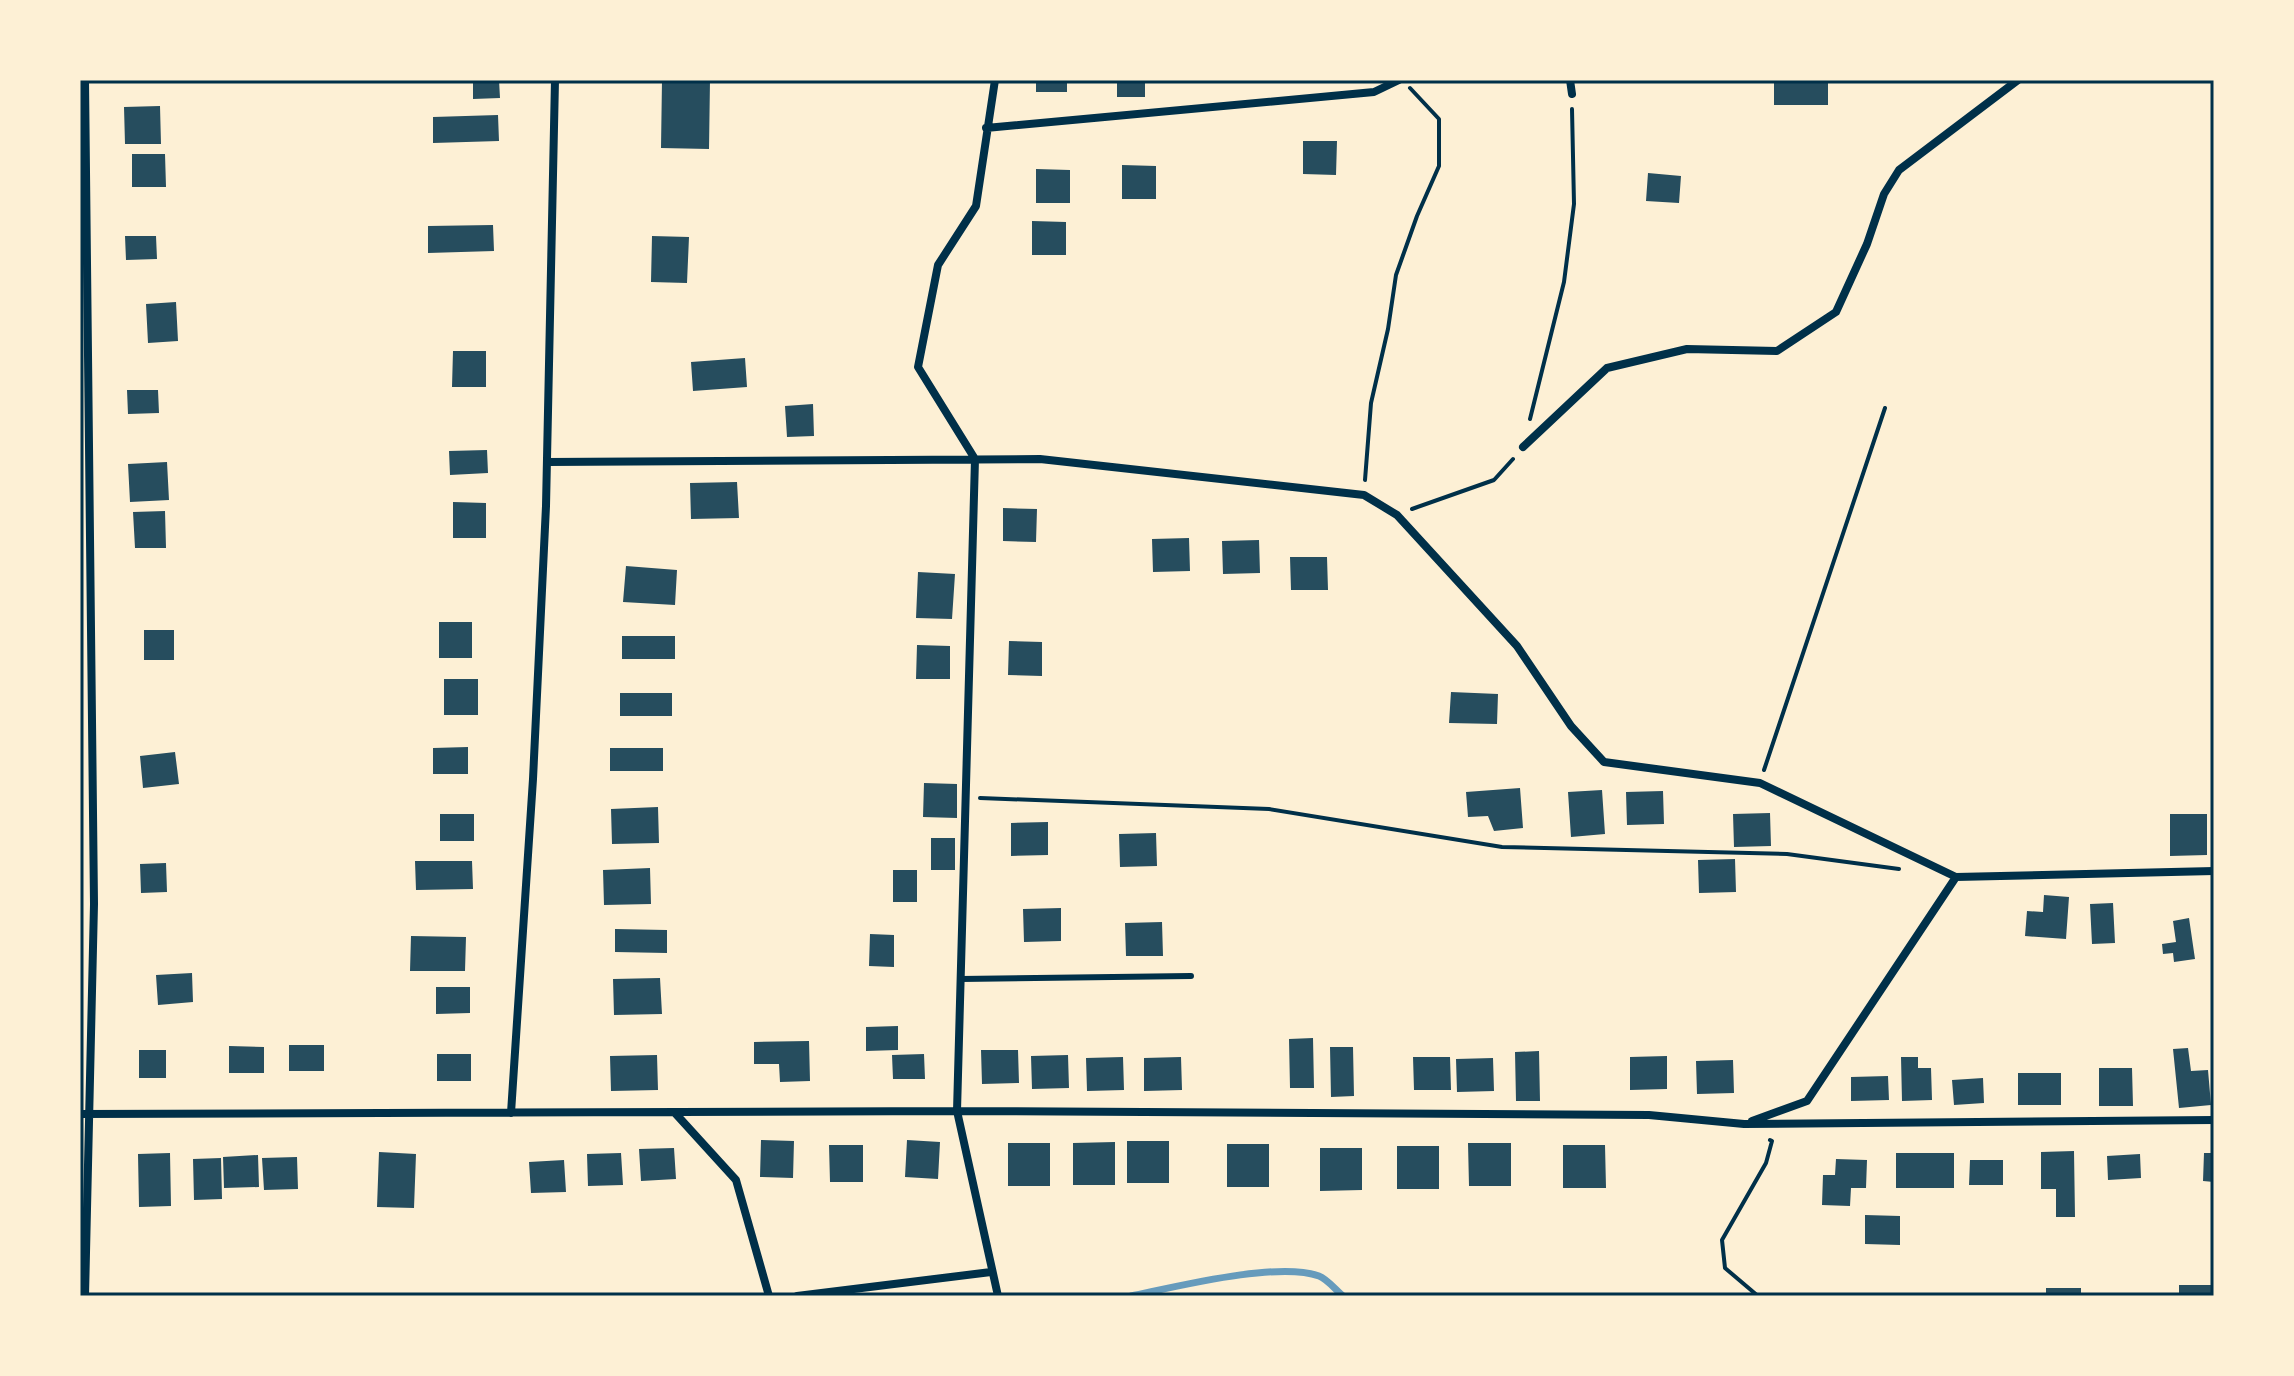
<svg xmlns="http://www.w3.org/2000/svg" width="2294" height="1376" font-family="'Fira Sans',sans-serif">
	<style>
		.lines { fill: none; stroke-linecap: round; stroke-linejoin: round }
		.stream { stroke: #669bbc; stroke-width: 7 }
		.building { fill: #264d5e }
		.path { stroke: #003049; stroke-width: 4 }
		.service { stroke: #003049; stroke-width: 6 }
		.minor { stroke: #003049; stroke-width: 8 }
		.neatline { fill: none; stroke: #003049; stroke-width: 3 }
	</style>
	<rect width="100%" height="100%" fill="#fdf0d5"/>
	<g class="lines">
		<path class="stream" d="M 1131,1296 C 1175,1287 1278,1261 1319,1276 C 1327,1279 1335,1289 1343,1296"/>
	</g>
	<path class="building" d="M 473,80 L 499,80 L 500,98 L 473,99 Z
		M 662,80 L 710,80 L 709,149 L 661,148 Z
		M 1036,80 L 1067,80 L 1067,92 L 1036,92 Z
		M 1117,80 L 1145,80 L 1145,97 L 1117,97 Z
		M 1774,80 L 1828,80 L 1828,105 L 1774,105 Z
		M 160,106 L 161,144 L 125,144 L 124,107 Z
		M 498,115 L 499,141 L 433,143 L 433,117 Z
		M 1303,141 L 1337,141 L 1336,175 L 1303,174 Z
		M 132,154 L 165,154 L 166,187 L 132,187 Z
		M 1122,165 L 1156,166 L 1156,199 L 1122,199 Z
		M 1036,169 L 1070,170 L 1070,203 L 1036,203 Z
		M 1648,173 L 1681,176 L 1679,203 L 1646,201 Z
		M 1032,221 L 1066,222 L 1066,255 L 1032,255 Z
		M 493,225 L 494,251 L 428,253 L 428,226 Z
		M 125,236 L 156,236 L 157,259 L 126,260 Z
		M 652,236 L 689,237 L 687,283 L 651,282 Z
		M 176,302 L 178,341 L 148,343 L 146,304 Z
		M 453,351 L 486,351 L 486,387 L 452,387 Z
		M 745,358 L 747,387 L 693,391 L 691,362 Z
		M 127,390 L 158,390 L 159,413 L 128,414 Z
		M 813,404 L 814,436 L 787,437 L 785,406 Z
		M 487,450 L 488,473 L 450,475 L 449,451 Z
		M 167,462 L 169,500 L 130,502 L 128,464 Z
		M 737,482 L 739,518 L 691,519 L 690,483 Z
		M 453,502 L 486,503 L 486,538 L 453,538 Z
		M 1003,508 L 1037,509 L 1036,542 L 1003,541 Z
		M 165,511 L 166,548 L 135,548 L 133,512 Z
		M 1189,538 L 1190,571 L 1153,572 L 1152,539 Z
		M 1259,540 L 1260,573 L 1223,574 L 1222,541 Z
		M 1290,557 L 1327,557 L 1328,590 L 1291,590 Z
		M 626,566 L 677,570 L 675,605 L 623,602 Z
		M 918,572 L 955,574 L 952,619 L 916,618 Z
		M 439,622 L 472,622 L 472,658 L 439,658 Z
		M 144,630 L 174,630 L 174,660 L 144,660 Z
		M 622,636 L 675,636 L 675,659 L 622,659 Z
		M 1009,641 L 1042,642 L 1042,676 L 1008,675 Z
		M 917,645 L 950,646 L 950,679 L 916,679 Z
		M 444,679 L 478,679 L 478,715 L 444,715 Z
		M 1451,692 L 1498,694 L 1497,724 L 1449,723 Z
		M 620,693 L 672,693 L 672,716 L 620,716 Z
		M 468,747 L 468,774 L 433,774 L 433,748 Z
		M 610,748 L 663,748 L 663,771 L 610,771 Z
		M 175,752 L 179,784 L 143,788 L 140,756 Z
		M 924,783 L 957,784 L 957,818 L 923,817 Z
		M 1520,788 L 1523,828 L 1494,831 L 1488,816 L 1468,817 L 1466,792 Z
		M 1602,790 L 1605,834 L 1571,837 L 1568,792 Z
		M 1663,791 L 1664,824 L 1627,825 L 1626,792 Z
		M 658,807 L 659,843 L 612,844 L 611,809 Z
		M 1770,813 L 1771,846 L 1734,847 L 1733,814 Z
		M 440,814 L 474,814 L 474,841 L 440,841 Z
		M 2170,814 L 2207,814 L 2207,855 L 2170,856 Z
		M 1048,822 L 1048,855 L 1011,856 L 1011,823 Z
		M 1156,833 L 1157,866 L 1120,867 L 1119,834 Z
		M 931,838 L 955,838 L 955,870 L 931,870 Z
		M 1735,859 L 1736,892 L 1699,893 L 1698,860 Z
		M 415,861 L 472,861 L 473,889 L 416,890 Z
		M 166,863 L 167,892 L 141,893 L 140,864 Z
		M 650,868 L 651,904 L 604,905 L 603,870 Z
		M 893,870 L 917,870 L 917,902 L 893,902 Z
		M 2044,895 L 2069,897 L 2066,939 L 2025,936 L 2027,911 L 2043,912 Z
		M 2113,903 L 2115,943 L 2092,944 L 2090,904 Z
		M 1061,908 L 1061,941 L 1024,942 L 1023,909 Z
		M 2189,918 L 2195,959 L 2174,962 L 2173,953 L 2163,954 L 2162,944 L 2176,942 L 2173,921 Z
		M 1162,922 L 1163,956 L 1126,956 L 1125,923 Z
		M 615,929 L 667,930 L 667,953 L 615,952 Z
		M 870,934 L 894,935 L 894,967 L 869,966 Z
		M 411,936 L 466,937 L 465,971 L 410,971 Z
		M 192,973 L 193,1002 L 158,1005 L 156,975 Z
		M 660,978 L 662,1014 L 614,1015 L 613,979 Z
		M 436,987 L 470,987 L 470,1013 L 436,1014 Z
		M 898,1026 L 898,1050 L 866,1051 L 866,1027 Z
		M 1313,1038 L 1314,1088 L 1290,1088 L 1289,1039 Z
		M 809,1041 L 810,1081 L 780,1082 L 779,1064 L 754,1064 L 754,1042 Z
		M 289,1045 L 324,1045 L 324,1071 L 289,1071 Z
		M 229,1046 L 264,1047 L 264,1073 L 229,1073 Z
		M 1330,1047 L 1353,1047 L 1354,1096 L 1331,1097 Z
		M 2188,1048 L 2191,1071 L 2208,1070 L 2211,1105 L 2179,1108 L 2173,1049 Z
		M 139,1050 L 166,1050 L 166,1078 L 139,1078 Z
		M 981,1050 L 1018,1050 L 1019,1083 L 982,1084 Z
		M 1539,1051 L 1540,1101 L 1516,1101 L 1515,1052 Z
		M 437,1054 L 471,1054 L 471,1081 L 437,1081 Z
		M 924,1054 L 925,1079 L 893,1079 L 892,1055 Z
		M 657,1055 L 658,1090 L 611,1091 L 610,1056 Z
		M 1068,1055 L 1069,1088 L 1032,1089 L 1031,1056 Z
		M 1667,1056 L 1667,1089 L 1630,1090 L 1630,1057 Z
		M 1123,1057 L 1124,1090 L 1087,1091 L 1086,1058 Z
		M 1181,1057 L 1182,1090 L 1144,1091 L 1144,1058 Z
		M 1413,1057 L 1450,1057 L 1451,1090 L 1414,1090 Z
		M 1901,1057 L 1918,1057 L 1918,1068 L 1931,1068 L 1932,1100 L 1902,1101 Z
		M 1493,1058 L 1494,1091 L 1457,1092 L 1456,1059 Z
		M 1733,1060 L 1734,1093 L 1697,1094 L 1696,1061 Z
		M 2099,1068 L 2132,1068 L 2133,1106 L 2099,1106 Z
		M 2018,1073 L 2061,1073 L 2061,1105 L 2018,1105 Z
		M 1888,1076 L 1889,1100 L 1851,1101 L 1851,1077 Z
		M 1983,1078 L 1984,1103 L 1954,1105 L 1952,1080 Z
		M 761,1140 L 794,1141 L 793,1178 L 760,1177 Z
		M 907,1140 L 940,1142 L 938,1179 L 905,1177 Z
		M 1127,1141 L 1169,1141 L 1169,1183 L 1127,1183 Z
		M 1115,1142 L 1115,1185 L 1073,1185 L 1073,1143 Z
		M 1008,1143 L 1050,1143 L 1050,1186 L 1008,1186 Z
		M 1468,1143 L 1511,1143 L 1511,1186 L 1469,1186 Z
		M 1227,1144 L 1269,1144 L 1269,1187 L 1227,1187 Z
		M 829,1145 L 863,1145 L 863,1182 L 830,1182 Z
		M 1563,1145 L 1605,1145 L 1606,1188 L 1563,1188 Z
		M 1397,1146 L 1439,1146 L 1439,1189 L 1397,1189 Z
		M 674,1148 L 676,1179 L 641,1181 L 639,1149 Z
		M 1320,1148 L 1362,1148 L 1362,1190 L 1320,1191 Z
		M 2074,1151 L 2075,1217 L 2056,1217 L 2056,1189 L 2041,1189 L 2041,1152 Z
		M 379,1152 L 416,1154 L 414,1208 L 377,1207 Z
		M 170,1153 L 171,1206 L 139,1207 L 138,1154 Z
		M 621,1153 L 623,1185 L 588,1186 L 587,1154 Z
		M 1896,1153 L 1954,1153 L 1954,1188 L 1896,1188 Z
		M 2204,1153 L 2214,1153 L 2214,1182 L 2203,1181 Z
		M 2140,1154 L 2141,1178 L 2108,1180 L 2107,1156 Z
		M 258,1155 L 259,1187 L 224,1188 L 223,1157 Z
		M 297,1157 L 298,1189 L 264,1190 L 262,1158 Z
		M 221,1158 L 222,1199 L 194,1200 L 193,1159 Z
		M 1836,1159 L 1867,1160 L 1866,1188 L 1851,1188 L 1850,1206 L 1822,1205 L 1823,1175 L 1835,1175 Z
		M 564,1160 L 566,1192 L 531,1193 L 529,1162 Z
		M 1970,1160 L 2003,1160 L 2003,1185 L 1969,1185 Z
		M 1865,1215 L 1900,1216 L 1900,1245 L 1865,1244 Z
		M 2179,1285 L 2214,1285 L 2214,1296 L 2179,1296 Z
		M 2046,1288 L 2081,1288 L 2081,1296 L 2046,1296 Z"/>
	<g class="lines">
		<path class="path" d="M 1530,419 L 1564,282 L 1574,204 L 1572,109
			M 1365,480 L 1371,403 L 1388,329 L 1396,275 L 1417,216 L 1439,166 L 1439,119 L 1410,88
			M 1412,509 L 1494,480 L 1513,459
			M 1764,770 L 1885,408
			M 980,798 L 1269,809 L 1502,847 L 1787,854 L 1899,869
			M 1758,1296 L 1725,1268 L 1722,1240 L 1766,1163 L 1772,1141 L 1770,1140"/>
		<path class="service" d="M 961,979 L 1191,976"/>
		<path class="minor" d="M 995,80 L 976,206 L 938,265 L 918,367 L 975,459 L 957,1111 L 998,1296
			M 1570,80 L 1572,94
			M 986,128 L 1374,92 L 1399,80
			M 1523,447 L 1607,368 L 1687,349 L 1777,351 L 1836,312 L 1867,244 L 1884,194 L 1899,170 L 2018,80
			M 547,462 L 1040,459 L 1364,495 L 1397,515 L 1517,646 L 1571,726 L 1604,762 L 1760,783 L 1956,877
			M 511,1113 L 533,779 L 546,506 L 555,80
			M 675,1113 L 736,1180 L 769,1296
			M 80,1114 L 957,1111 L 1649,1115 L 1744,1124 L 2214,1120
			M 1752,1121 L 1807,1101 L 1956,877 L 2214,871
			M 85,1296 L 94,904 L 85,80
			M 797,1296 L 991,1272"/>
	</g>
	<rect width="2294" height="1376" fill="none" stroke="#fdf0d5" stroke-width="164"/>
	<rect x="82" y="82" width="2130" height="1212" class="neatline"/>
</svg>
